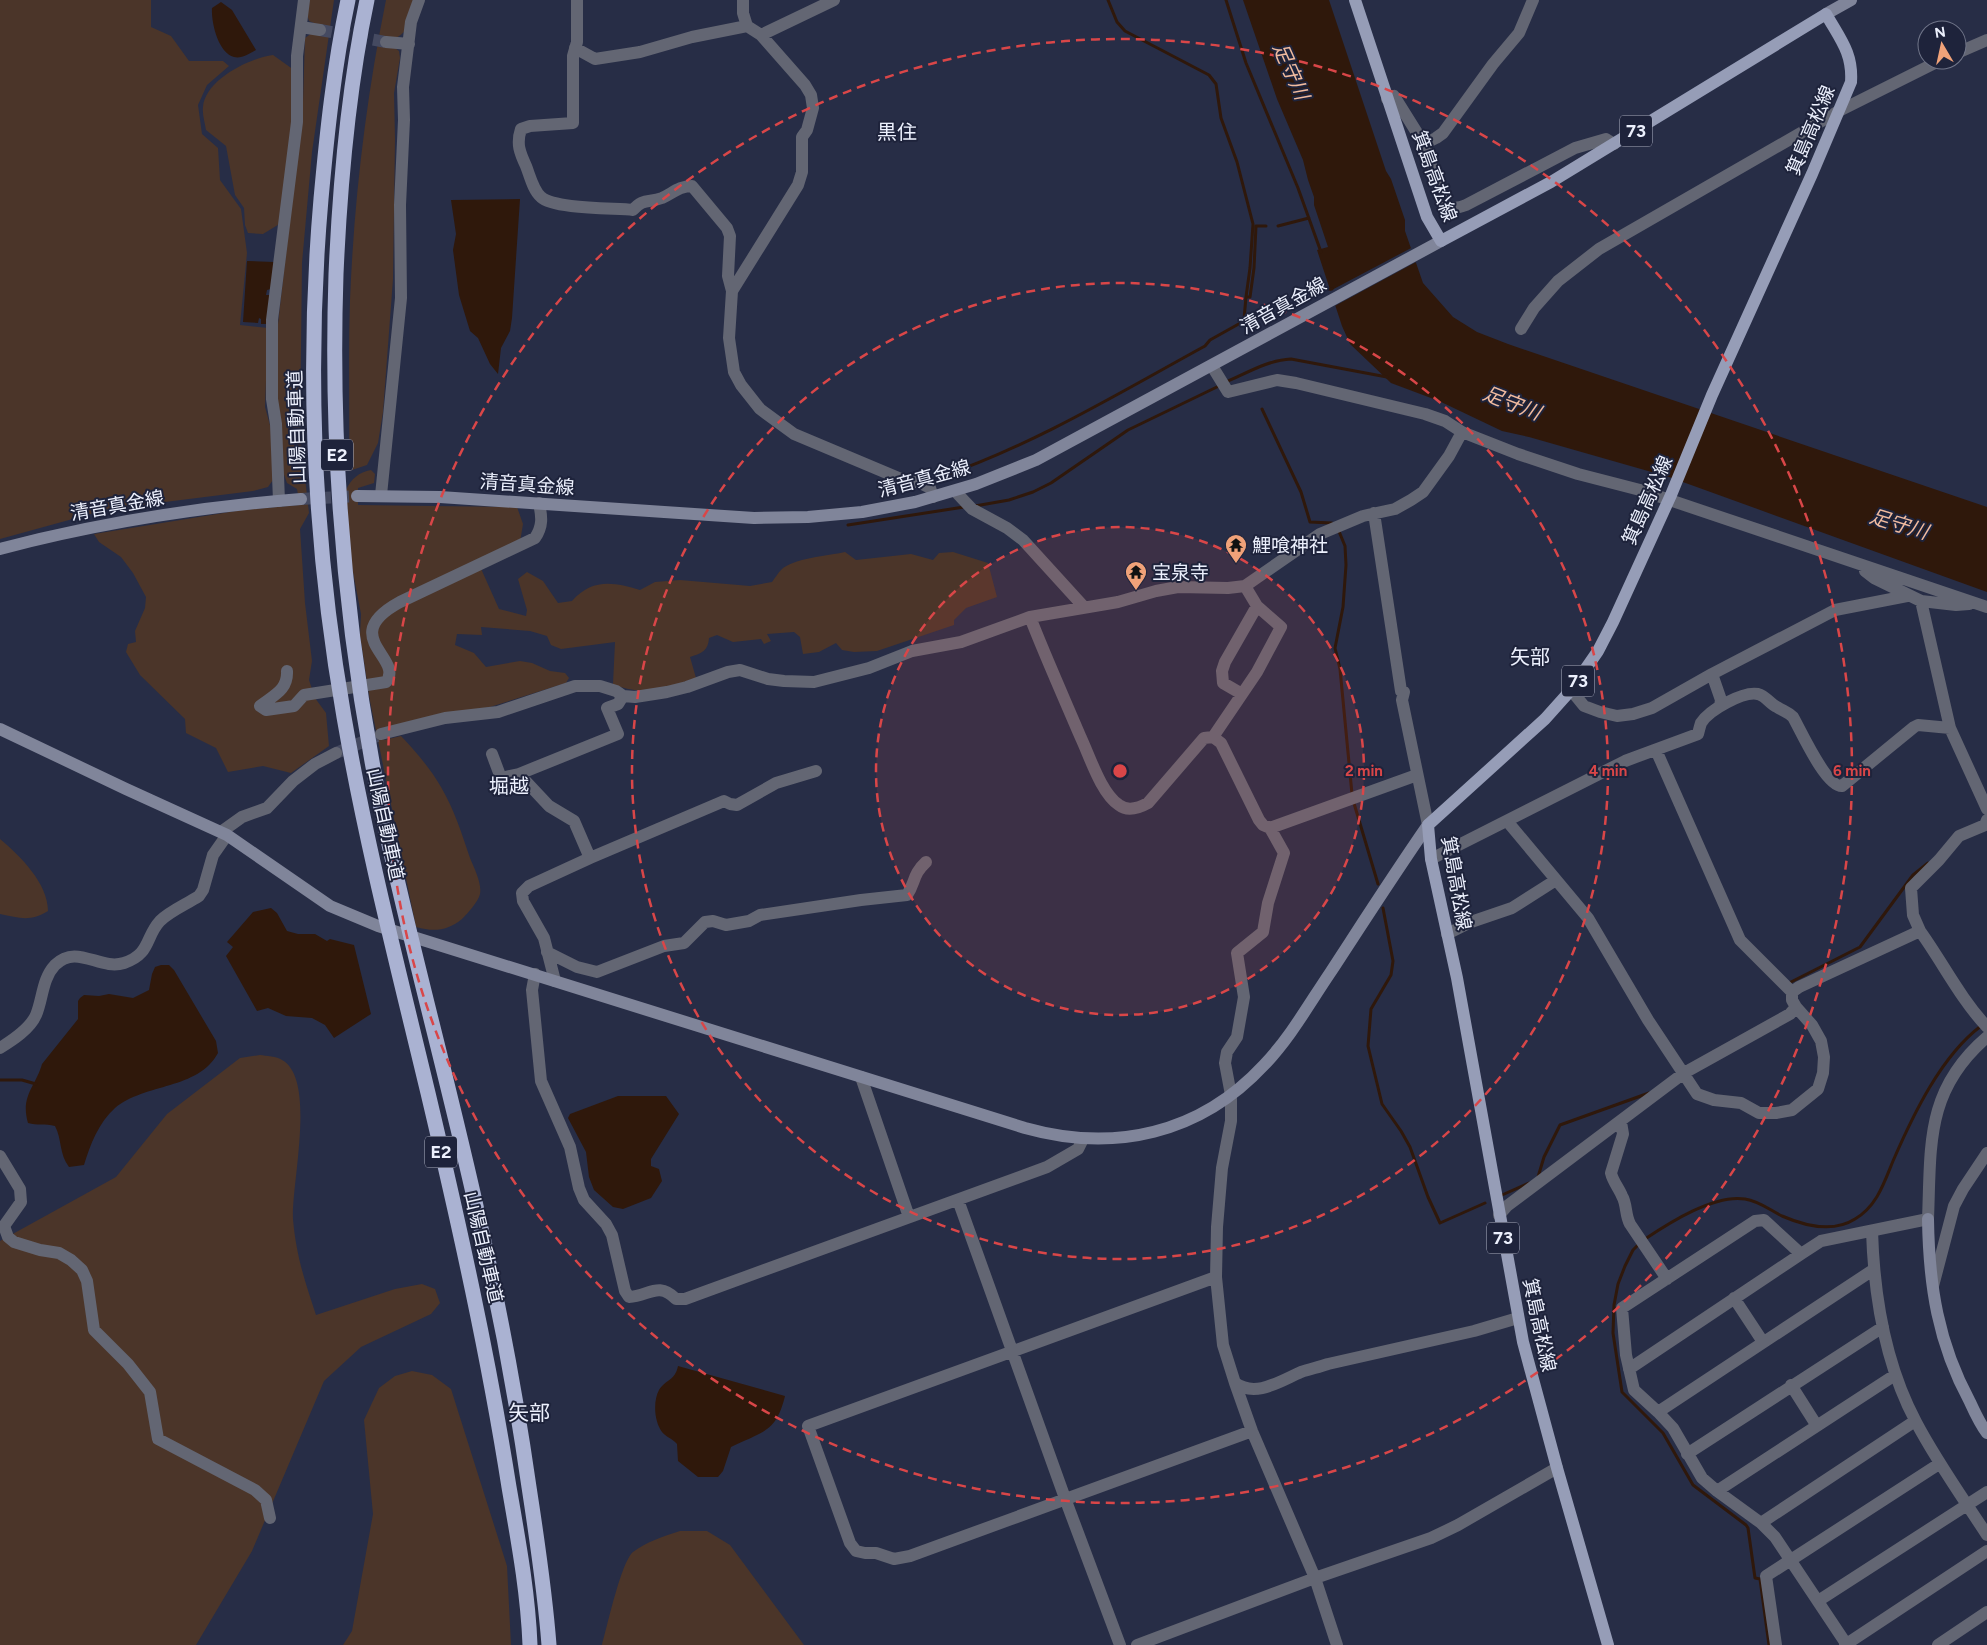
<svg xmlns="http://www.w3.org/2000/svg" width="1987" height="1645" font-family="Figtree,'Noto Sans JP',sans-serif">
	<style>
		.green { fill: #4b3529 }
		.water { fill: #2f180b }
		.pier { fill: #272d46 }
		.lines { fill: none; stroke-linecap: round; stroke-linejoin: round }
		.stream { stroke: #2f180b; stroke-width: 3 }
		.street-tunnel { stroke: #454a61; stroke-width: 12; stroke-dasharray: 12 6; stroke-linecap: butt }
		.secondary-tunnel { stroke: #454a61; stroke-width: 12; stroke-dasharray: 12 6; stroke-linecap: butt }
		.street { stroke: #636673; stroke-width: 12 }
		.secondary { stroke: #80859a; stroke-width: 12 }
		.primary { stroke: #969db7; stroke-width: 12 }
		.highway { stroke: #aab2d2; stroke-width: 15 }
		.ring { fill: none; stroke: #d94648; stroke-width: 2.5; stroke-dasharray: 9 6 }
		.labels { text-anchor: middle; stroke-width: 4; stroke-linejoin: round; paint-order: stroke }
		.shield { fill: #1e233b; stroke: #aeb2c3; stroke-width: 1 }
		.shield-label { font-size: 18px; font-weight: bold; fill: #ecf0fd }
		.street-label { font-size: 19px; fill: #ecf0fd; stroke: #1e233b }
		.poi-label { font-size: 19px; fill: #ecf0fd; stroke: #1e233b; text-anchor: start }
		.water-label { font-size: 20px; font-style: italic; fill: #f1bb9f; stroke: #1e233b }
		.neighbourhood-label { font-size: 20px; fill: #ecf0fd; stroke: #1e233b }
		.quarter-label { font-size: 21px; fill: #ecf0fd; stroke: #1e233b }
		.centre { fill: #d94648; stroke: #1e233b; stroke-width: 2.5 }
		.ring-label { font-size: 15px; text-anchor: middle; font-weight: bold; fill: #d94648; stroke: #1e233b; stroke-width: 4; stroke-linejoin: round; paint-order: stroke }
	</style>
	<rect width="100%" height="100%" fill="#272d46"/>
	<path class="green" d="M 0,0 L 151,0 L 151,27 L 171,36 L 189,61 L 223,61 L 229,66 L 207,85 L 198,105 L 202,134 L 218,148 L 220,180 L 241,209 L 247,253 L 240,325 L 268,328 L 265,407 L 273,436 L 275,477 L 268,487 L 253,491 L 109,509 L 0,539 Z
		M 309,0 L 334,0 L 312,152 L 302,263 L 300,433 L 309,513 L 300,529 L 305,603 L 312,661 L 309,680 L 315,698 L 326,713 L 329,746 L 291,773 L 263,766 L 228,772 L 216,748 L 186,733 L 185,719 L 140,675 L 126,652 L 128,644 L 136,642 L 135,631 L 145,608 L 146,597 L 133,573 L 121,557 L 99,542 L 94,534 L 242,510 L 300,505 L 297,489 L 287,483 L 283,472 L 276,394 L 278,324 L 303,102 L 305,38 L 322,26 L 309,21 L 307,14 Z
		M 386,0 L 415,0 C 411,14 410,33 395,38 L 395,48 L 399,51 L 400,58 L 394,93 L 395,139 L 393,279 L 383,412 L 378,443 L 367,465 L 349,471 C 350,414 348,357 350,300 C 354,200 366,99 386,0 Z
		M 273,55 L 294,70 L 294,133 L 281,223 L 263,234 L 248,233 L 245,225 L 244,208 L 235,195 L 226,146 L 206,130 C 205,123 202,114 203,107 C 205,80 249,58 273,55 Z
		M 371,470 L 375,474 L 374,483 L 358,488 L 358,505 L 517,507 L 523,524 L 520,542 L 478,562 L 499,609 L 526,616 L 527,610 L 518,579 L 527,572 L 543,581 L 558,603 L 572,601 C 592,578 614,582 640,590 L 655,582 L 680,580 L 750,586 L 772,582 C 775,578 778,573 781,570 C 793,558 828,556 845,552 L 856,560 L 911,554 L 933,560 L 939,553 L 953,552 L 988,563 L 997,597 L 966,608 L 954,620 L 954,625 L 877,651 L 854,652 L 842,650 L 836,643 L 819,652 L 803,654 L 800,637 L 794,632 L 767,634 L 771,641 L 764,644 L 761,639 L 733,642 L 717,635 L 709,638 C 708,651 702,653 690,657 L 696,678 C 669,687 640,697 613,684 L 615,642 L 561,649 L 551,645 L 547,636 L 530,631 L 481,627 L 482,635 L 457,634 L 455,645 L 474,653 L 486,667 L 520,661 L 532,663 L 550,671 L 565,673 L 569,678 L 566,683 L 490,707 L 381,728 L 384,740 L 401,736 C 416,752 430,768 441,787 C 454,809 462,834 470,858 C 474,868 482,883 480,894 C 478,902 468,913 462,919 C 447,931 434,932 416,927 L 370,701 L 360,635 L 361,614 L 351,562 L 346,490 C 351,479 359,472 371,470 Z
		M 0,839 C 20,856 48,883 48,911 C 31,922 19,918 0,914 Z
		M 260,1055 C 266,1056 277,1056 282,1060 C 317,1079 291,1185 293,1219 C 296,1255 305,1282 316,1315 L 395,1289 L 422,1284 L 435,1289 L 440,1303 L 431,1314 L 361,1347 L 324,1381 L 252,1551 L 196,1645 L 0,1645 L 0,1241 L 116,1177 L 167,1114 L 240,1058 Z
		M 412,1371 L 432,1375 L 451,1389 L 507,1566 L 511,1645 L 343,1645 L 352,1631 L 373,1514 L 364,1420 L 379,1388 L 395,1376 Z
		M 680,1531 L 707,1531 L 730,1545 L 804,1645 L 602,1645 C 607,1628 621,1562 633,1552 C 646,1542 664,1536 680,1531 Z"/>
	<path class="water" d="M 1243,0 L 1329,0 L 1386,171 L 1391,179 L 1405,220 L 1405,231 L 1423,283 L 1453,317 L 1477,332 L 1508,344 L 1987,507 L 1987,592 L 1669,477 L 1529,437 L 1502,431 L 1439,401 L 1391,383 L 1350,344 L 1342,326 L 1317,250 L 1328,247 L 1314,205 L 1314,197 L 1308,180 L 1303,160 L 1277,99 Z
		M 221,2 L 232,10 L 256,50 C 249,54 241,59 234,57 C 218,53 211,22 212,8 Z
		M 520,199 L 512,318 L 510,331 L 501,348 L 498,374 L 490,364 L 478,338 L 470,331 L 459,295 L 453,250 L 456,234 L 451,200 Z
		M 247,261 L 274,262 L 271,289 L 267,290 L 266,295 L 270,295 L 268,324 L 261,324 L 261,319 L 259,318 L 258,323 L 243,322 Z
		M 271,908 L 277,913 L 287,931 L 298,934 L 315,934 L 327,941 L 330,939 L 354,945 L 371,1014 L 334,1038 L 325,1025 L 312,1018 L 286,1016 L 268,1008 L 257,1011 L 226,956 L 233,947 L 227,942 L 253,912 Z
		M 161,965 L 169,965 L 174,970 L 216,1041 L 218,1053 C 198,1090 145,1083 115,1108 C 99,1122 90,1145 84,1165 L 69,1167 C 59,1154 62,1139 55,1126 C 45,1123 37,1126 28,1123 C 20,1096 36,1086 42,1064 L 78,1019 L 78,1001 L 80,998 L 84,995 L 99,996 L 109,994 L 133,998 L 149,990 L 152,974 L 155,967 Z
		M 618,1096 L 666,1096 L 679,1114 L 651,1159 L 651,1166 L 659,1169 L 662,1181 L 651,1198 L 623,1209 L 613,1207 L 594,1190 L 589,1177 L 586,1152 L 568,1118 L 570,1114 Z
		M 678,1366 L 785,1396 C 776,1433 763,1431 731,1447 L 723,1471 L 718,1477 L 698,1477 L 678,1461 L 677,1444 C 673,1439 666,1437 662,1432 C 654,1421 653,1401 659,1390 C 666,1379 675,1381 678,1366 Z"/>
	<path class="pier" d="M 1413,247 L 1418,261 L 1333,307 L 1328,292 Z"/>
	<g class="lines">
		<path class="stream" d="M 1108,0 L 1117,22 L 1125,31 L 1209,75 L 1216,84 L 1221,118 L 1237,162 L 1253,224 L 1250,268 L 1246,297
			M 1226,0 L 1246,63 L 1298,188 L 1321,252
			M 1278,226 L 1309,218
			M 1305,291 L 1332,289
			M 1244,319 L 1246,297 L 1250,297 L 1254,268 L 1256,226 L 1266,226
			M 1226,382 C 1247,373 1268,360 1291,359 L 1387,377
			M 1262,409 L 1301,492 L 1310,522 L 1332,523
			M 943,476 C 1035,444 1119,393 1205,346 L 1210,340 L 1253,316
			M 975,506 L 1009,500 L 1033,492 L 1051,483 L 1128,430 L 1221,385
			M 848,525 L 964,507
			M 1338,529 L 1345,546 L 1346,565 L 1343,607 L 1335,648 L 1340,669 L 1352,794
			M 1353,800 L 1378,884
			M 1383,908 L 1393,961 L 1391,975 L 1371,1009 L 1368,1046 L 1382,1104 L 1401,1131 L 1410,1147 L 1428,1197 L 1440,1223 L 1485,1203
			M 1789,983 L 1860,947 L 1913,875 L 1928,863
			M 0,1080 L 22,1080 L 36,1084
			M 1538,1177 L 1544,1157 L 1560,1125 L 1649,1093
			M 1502,1195 L 1529,1183
			M 1645,1239 C 1669,1223 1714,1194 1745,1199 C 1759,1201 1770,1210 1782,1216 C 1805,1226 1833,1233 1855,1219 C 1877,1206 1884,1183 1893,1161 C 1913,1115 1941,1056 1981,1026
			M 1640,1243 L 1633,1250 L 1625,1266 L 1618,1284 L 1614,1305 L 1613,1333 L 1622,1392 L 1663,1433 L 1693,1485 L 1746,1525 L 1748,1528 L 1755,1578 L 1760,1579 L 1769,1645"/>
		<path class="street-tunnel" d="M 320,30 L 386,42
			M 336,753 L 377,736"/>
		<path class="secondary-tunnel" d="M 301,499 L 357,496"/>
		<path class="street" d="M 577,0 L 577,42 L 573,56 L 573,123 L 530,126 L 521,129 C 516,144 520,153 526,166 C 530,176 533,190 541,197 C 554,209 613,208 633,210 C 643,198 649,203 662,198 C 673,193 679,186 692,186 L 727,228 L 730,236 L 728,276 L 732,291
			M 743,0 L 743,13 L 747,26 L 761,35 L 805,85 L 811,95 L 813,108 L 807,130 L 802,137 L 802,172 L 798,185 L 732,291 L 729,338 L 734,372 L 741,385 L 760,409 L 794,434 L 901,479 L 920,483 L 930,488 L 933,497
			M 301,27 L 320,30
			M 761,35 L 834,0
			M 386,42 L 409,44
			M 575,48 L 595,59 L 640,52 L 692,37 L 747,26
			M 1957,53 L 1987,40
			M 1387,99 L 1394,96 L 1424,144 L 1443,202 C 1451,209 1456,209 1466,205 L 1575,148 L 1606,139 L 1614,144
			M 1424,144 L 1436,138 L 1443,133 L 1493,64 L 1519,33 L 1533,0
			M 1521,329 L 1534,308 L 1558,281 L 1599,249 L 1839,111 L 1941,60
			M 1212,366 L 1228,392 L 1277,380 L 1296,383 L 1425,414 L 1445,421 L 1462,432 L 1518,454 L 1578,474 L 1640,490 L 1987,607
			M 955,491 L 972,509 L 1007,528 L 1023,540 L 1084,607
			M 381,495 L 401,298 L 400,205 L 404,120 L 403,87 L 411,22 L 419,0
			M 279,501 L 276,424 L 272,399 L 272,320 L 297,122 L 297,56 L 304,0
			M 1374,513 L 1401,691 L 1404,692 L 1402,700 L 1428,825
			M 1865,571 L 1874,578 L 1921,601 L 1950,728 L 1987,809
			M 1921,601 L 1956,605 L 1969,604
			M 1030,617 C 1046,658 1064,698 1081,738 C 1090,757 1101,793 1119,805 C 1128,812 1139,808 1148,803 L 1204,738 L 1213,737 L 1221,743 L 1259,820 L 1263,825 L 1270,828 L 1284,853 L 1268,903 L 1263,932 L 1237,953 L 1244,997 L 1237,1037 L 1227,1052 L 1225,1063 L 1231,1095 L 1231,1121 L 1222,1168 L 1217,1227 L 1216,1277 L 1223,1345 L 1235,1383 L 1252,1431 L 1315,1578 L 1337,1645
			M 287,671 C 288,690 274,695 260,706 L 266,710 L 294,706 L 304,695 L 386,682 C 405,658 336,637 400,602 L 535,538 C 543,526 542,517 539,503
			M 1712,674 L 1721,700 L 1720,706
			M 1571,690 L 1584,706 L 1600,712 L 1617,716 L 1633,714 L 1652,708 L 1712,674 L 1835,610 L 1907,596
			M 1242,694 L 1223,683 L 1222,671 L 1225,662 L 1257,606
			M 381,734 L 445,718 L 498,712 L 575,686 L 600,686 L 616,691 L 623,696 L 635,697 L 667,692 L 687,687 L 728,672 L 740,670 L 768,679 L 784,681 L 814,682 L 869,668 L 912,651 L 961,642 L 1030,617 L 1118,602 L 1156,591 L 1178,587 L 1228,588 L 1245,586 L 1320,534 L 1363,516 L 1395,509 L 1411,500 L 1423,492 L 1449,456 L 1462,432
			M 1213,737 L 1257,672 L 1281,627 L 1257,606 L 1245,586
			M 492,754 L 501,778 L 519,774 L 618,734 L 607,708 L 618,704 L 623,696
			M 519,774 L 549,806 L 574,821 L 590,858
			M 1507,821 L 1588,918 L 1648,1020 L 1697,1094 L 1714,1100 L 1741,1103 L 1759,1113 L 1776,1113 L 1792,1110 L 1818,1089 L 1823,1073 L 1824,1057 L 1821,1041 L 1812,1025 L 1796,1007 L 1792,1000 L 1792,992 L 1740,940 L 1656,750
			M 1270,828 L 1417,775
			M 221,832 L 242,817 L 267,808 L 293,781 L 315,764 L 336,753
			M 1431,859 L 1625,761 L 1698,734 C 1699,730 1700,726 1701,723 C 1709,710 1743,691 1758,694 C 1766,696 1770,704 1777,707 C 1783,711 1788,712 1793,717 C 1801,731 1826,787 1842,786 L 1914,727 L 1918,725 L 1950,728
			M 1920,931 C 1943,963 1960,998 1987,1027
			M 1447,934 L 1471,922 L 1512,908 L 1556,880
			M 547,952 L 577,967 L 597,972 L 664,946 L 684,943 L 705,922 L 713,921 L 726,925 L 749,921 L 760,915 L 861,900 L 907,895 C 916,882 912,875 926,862
			M 535,974 L 532,990 L 541,1081 L 570,1147 L 579,1188 L 584,1200 L 606,1224 L 612,1235 L 625,1291 L 629,1297 C 649,1296 658,1281 676,1299 L 685,1299 L 1047,1167 L 1078,1149 L 1083,1139
			M 555,981 L 544,938 L 523,901 L 522,893 L 529,886 L 590,858 L 724,801 L 730,804 L 737,805 L 776,783 L 816,771
			M 1792,992 L 1799,987 L 1920,931 L 1913,915 L 1911,888 L 1939,860 L 1959,836 L 1985,825 L 1987,820
			M 0,1048 C 13,1040 30,1029 36,1015 C 43,998 42,979 55,965 C 77,943 100,971 124,963 C 151,954 145,937 160,921 C 170,911 187,904 199,896 L 203,890 L 213,855 L 227,835
			M 861,1077 L 909,1217
			M 1621,1122 L 1623,1134 L 1611,1173 C 1613,1182 1619,1188 1622,1196 C 1627,1204 1625,1215 1630,1224 L 1667,1279
			M 0,1156 L 20,1189 L 21,1202 L 4,1226 L 8,1237 L 14,1242 L 40,1250 L 59,1253 L 71,1260 L 82,1270 L 87,1281 L 94,1330 L 128,1364 L 150,1392 L 158,1439 L 255,1490 L 266,1500 L 270,1518
			M 958,1200 L 1066,1501 L 1120,1645
			M 1499,1215 L 1507,1206 L 1684,1073 L 1790,1014 L 1796,1007
			M 1872,1231 C 1874,1296 1885,1364 1916,1422 C 1937,1462 1963,1498 1987,1535
			M 1216,1277 L 808,1426 L 850,1543 L 856,1551 L 865,1553 L 876,1553 L 894,1559 L 910,1556 L 1252,1431
			M 1933,1286 L 1954,1206 L 1963,1189 L 1987,1153
			M 1734,1298 L 1763,1342
			M 1629,1369 L 1801,1254
			M 1235,1383 C 1256,1398 1280,1381 1301,1372 C 1310,1369 1319,1367 1328,1364 L 1474,1331 L 1518,1318
			M 1791,1385 L 1817,1426
			M 1658,1412 L 1873,1270
			M 1687,1454 L 1883,1327
			M 1717,1491 L 1895,1375
			M 1761,1523 L 1915,1421
			M 1818,1601 L 1987,1492
			M 1137,1645 L 1315,1578 L 1431,1538 L 1458,1525 L 1557,1468
			M 1776,1645 L 1766,1576 L 1939,1464
			M 1845,1645 L 1987,1551
			M 1847,1645 L 1775,1537 L 1761,1523 L 1717,1491 L 1702,1478 L 1673,1428 L 1658,1412 L 1634,1390 L 1626,1355 L 1622,1308 L 1755,1221 L 1764,1220 L 1801,1254 L 1821,1241 L 1928,1219 C 1931,1145 1925,1090 1987,1037
			M 1938,1645 L 1987,1612"/>
		<path class="secondary" d="M 1826,14 L 1851,0
			M 357,496 L 440,497 L 754,518 L 808,517 L 862,512 L 915,502 L 976,484 L 1036,460 L 1441,241
			M 0,549 C 98,523 200,507 301,499
			M 0,729 L 126,789 L 227,835 L 330,906 L 378,926 L 1025,1128 C 1114,1153 1200,1134 1264,1065 C 1290,1038 1309,1004 1330,973 C 1362,924 1394,874 1428,825
			M 1928,1219 C 1929,1286 1938,1343 1970,1402 C 1975,1413 1980,1424 1987,1433"/>
		<path class="primary" d="M 1355,0 L 1427,217 L 1441,241 L 1551,182 L 1826,14 C 1840,39 1853,53 1851,82 L 1812,174 L 1712,395 L 1671,495 L 1613,622 L 1598,651 L 1571,690 L 1545,719 L 1428,825 L 1431,859 L 1457,978 L 1523,1342 L 1557,1468 L 1608,1645"/>
		<path class="highway" d="M 348,0 C 334,66 327,133 321,199 C 306,372 314,546 344,717 C 366,844 398,968 428,1093 C 459,1224 488,1354 509,1487 C 518,1539 528,1592 530,1645
			M 367,0 C 348,90 340,182 336,274 C 330,454 345,632 381,808 C 410,944 448,1079 478,1215 C 499,1305 516,1396 529,1487 C 537,1539 545,1592 549,1645"/>
	</g>
	<circle cx="1120" cy="771" r="244" fill="#d94648" fill-opacity=".12"/>
	<g class="ring">
		<circle cx="1120" cy="771" r="244"/>
		<circle cx="1120" cy="771" r="488"/>
		<circle cx="1120" cy="771" r="732"/>
	</g>
	<defs>
		<g id="temple-pin" transform="scale(1.125)"><path d="M0 17L-7.5 6A9.5 9.5 0 1 1 7.5 6Z" fill="#f0a279" stroke="#1e233b"/><path d="M0-6L5-2H3V0L6.5 2.5H4V6H1.5V3h-3V6H-4V2.5H-6.5L-3 0V-2H-5Z" fill="#111"/></g>
	</defs>
	<g fill-rule="evenodd">
		<use href="#temple-pin" x="1236" y="545"/>
		<use href="#temple-pin" x="1136" y="572"/>
	</g>
	<g class="labels">
		<g class="shield">
			<rect x="1620" y="115.5" width="32" height="31" rx="4"/>
			<rect x="321" y="439.5" width="32" height="31" rx="4"/>
			<rect x="1562" y="665.5" width="32" height="31" rx="4"/>
			<rect x="425" y="1136.5" width="32" height="31" rx="4"/>
			<rect x="1487" y="1222.5" width="32" height="31" rx="4"/>
		</g>
		<g class="shield-label">
			<text x="1636" y="137">73</text>
			<text x="337" y="461">E2</text>
			<text x="1578" y="687">73</text>
			<text x="441" y="1158">E2</text>
			<text x="1503" y="1244">73</text>
		</g>
		<g class="street-label">
			<text transform="translate(1810 130) rotate(-67)" y="7">箕島高松線</text>
			<text transform="translate(1435 176) rotate(70)" y="7">箕島高松線</text>
			<text transform="translate(1283 305) rotate(-29)" y="7">清音真金線</text>
			<text transform="translate(296 427) rotate(-92)" y="7">山陽自動車道</text>
			<text transform="translate(924 478) rotate(-15)" y="7">清音真金線</text>
			<text transform="translate(527 484) rotate(4)" y="7">清音真金線</text>
			<text transform="translate(1647 500) rotate(-66)" y="7">箕島高松線</text>
			<text transform="translate(117 505) rotate(-10)" y="7">清音真金線</text>
			<text transform="translate(386 824) rotate(78)" y="7">山陽自動車道</text>
			<text transform="translate(1457 883) rotate(80)" y="7">箕島高松線</text>
			<text transform="translate(484 1247) rotate(77)" y="7">山陽自動車道</text>
			<text transform="translate(1540 1325) rotate(78)" y="7">箕島高松線</text>
		</g>
		<g class="poi-label">
			<text x="1252" y="552">鯉喰神社</text>
			<text x="1152" y="579">宝泉寺</text>
		</g>
		<g class="water-label">
			<text transform="translate(1291 71) rotate(66)" y="7">足守川</text>
			<text transform="translate(1512 403) rotate(21)" y="7">足守川</text>
			<text transform="translate(1899 524) rotate(17)" y="7">足守川</text>
		</g>
		<g class="neighbourhood-label">
			<text x="897" y="139">黒住</text>
			<text x="1530" y="664">矢部</text>
			<text x="509" y="793">堀越</text>
		</g>
		<g class="quarter-label">
			<text x="529" y="1420">矢部</text>
		</g>
	</g>
	<circle cx="1120" cy="771" r="8" class="centre"/>
	<g class="ring-label">
		<text x="1364" y="776">2 min</text>
		<text x="1608" y="776">4 min</text>
		<text x="1852" y="776">6 min</text>
	</g>
	<g transform="translate(1942 45) rotate(351)"><circle r="24" fill="#1e233b" stroke="#707589"/>
	<path d="M0-4L9 19L0 12L-9 19Z" fill="#f0a279"/>
	<text y="-8" font-size="14" font-weight="bold" text-anchor="middle" fill="#ecf0fd">N</text>
	</g>
</svg>
